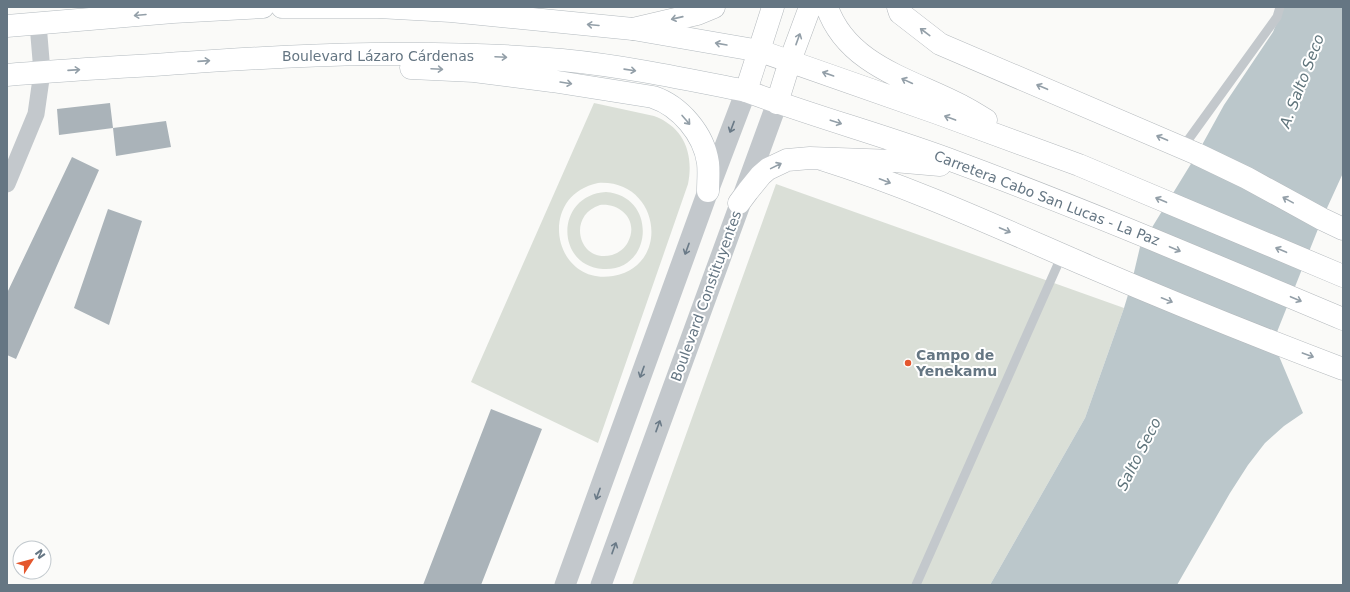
<svg xmlns="http://www.w3.org/2000/svg" width="1350" height="592" font-family="'DejaVu Sans',sans-serif">
	<style>
		.green { fill: #dadfd7; fill-rule: evenodd }
		.water { fill: #bbc7cb }
		.building { fill: #aab3b9 }
		.lines { fill: none; stroke-linecap: round; stroke-linejoin: round }
		.secondary-casing { stroke: #b3babf; stroke-width: 23 }
		.trunk-casing { stroke: #b4b9bd; stroke-width: 23 }
		.service { stroke: #c3c8cc; stroke-width: 9 }
		.minor { stroke: #c3c8cc; stroke-width: 17 }
		.tertiary { stroke: #c3c8cc; stroke-width: 21 }
		.secondary { stroke: #fff; stroke-width: 22 }
		.trunk { stroke: #fff; stroke-width: 22 }
		.oneway { stroke: #939fa8 }
		.oneway2 { stroke: #6a7a87 }
		.poi-dot { fill: #e4572e; stroke: #fff; stroke-width: 1.5 }
		.labels { text-anchor: middle; stroke-width: 4; stroke-linejoin: round; paint-order: stroke }
		.street-label { font-size: 14px; fill: #657683; stroke: #fff }
		.poi-label { font-size: 14px; font-weight: bold; fill: #657683; stroke: #fff; text-anchor: start }
		.water-label { font-size: 15px; font-style: italic; fill: #60757c; stroke: #fff }
	</style>
	<rect width="100%" height="100%" fill="#fafaf8"/>
	<path class="green" d="M 594,103 L 654,116 C 684,127 694,154 688,184 L 598,443 L 471,382 ZM 598,183 C 660,179 672,266 613,276 C 553,286 536,196 598,183 Z
		M 776,184 L 1124,308 L 1085,418 L 990,585 L 632,585 Z
		M 606,192 C 658,196 653,272 603,269 C 555,266 555,195 606,192 ZM 600,205 C 621,203 639,221 628,242 C 625,248 619,253 612,255 C 579,264 566,216 600,205 Z"/>
	<path class="water" d="M 1283,7 L 1343,7 L 1343,173 L 1322,219 L 1273,342 L 1303,413 L 1284,426 L 1265,443 L 1248,465 L 1230,493 L 1177,585 L 990,585 L 1085,418 L 1124,308 L 1131,285 L 1140,247 L 1197,154 L 1224,105 L 1273,32 Z"/>
	<path class="building" d="M 110,103 L 113,128 L 59,135 L 57,109 Z
		M 166,121 L 171,147 L 116,156 L 113,128 Z
		M 72,157 L 99,170 L 16,359 L 7,355 L 7,293 Z
		M 108,209 L 142,221 L 109,325 L 74,308 Z
		M 491,409 L 542,429 L 481,585 L 423,585 Z"/>
	<g class="lines">
		<g class="secondary-casing">
			<path id="secondary" d="M 282,7 L 378,7 L 451,11 L 633,29 L 760,51
				M 7,26 L 173,12 L 263,7
				M 411,68 L 474,71 L 552,81 L 653,97 C 680,106 704,134 708,163 C 709,172 708,182 708,191
				M 7,75 C 65,70 124,67 182,63 C 309,54 435,49 562,60 C 624,66 685,79 746,91"/>
		</g>
		<g class="trunk-casing">
			<path id="trunk" d="M 773,7 L 746,91 C 815,117 887,136 956,162 C 1086,210 1214,265 1343,319
				M 827,7 C 847,66 913,80 962,106 C 970,110 978,115 986,120
				M 898,7 L 900,13 L 940,44 L 1197,154 L 1247,178 L 1322,219 L 1343,229
				M 633,29 L 697,14 L 714,7
				M 760,51 L 937,113 L 1079,165 L 1343,276
				M 777,103 L 790,61 L 810,7
				M 821,159 C 914,188 1002,229 1090,267 C 1174,303 1258,337 1343,369
				M 739,203 L 748,191 L 761,175 L 768,169 L 787,160 L 810,158 L 894,161 L 940,165"/>
		</g>
		<path class="service" d="M 1183,147 L 1277,17 L 1280,7
			M 916,585 L 1062,255"/>
		<path class="minor" d="M 7,184 L 36,114 L 42,72 L 38,24"/>
		<path class="tertiary" d="M 565,585 L 708,191 L 746,91
			M 601,585 L 777,103"/>
		<use href="#secondary" class="secondary"/>
		<use href="#trunk" class="trunk"/>
	</g>
	<defs><path id="oneway-shaft" d="M-6 0H5M1.5-3L5.5 0L1.5 3" fill="none" stroke-width="1.6" stroke-linecap="round" stroke-linejoin="round"/></defs>
	<g class="oneway">
		<use href="#oneway-shaft" transform="translate(140 15) rotate(175)"/>
		<use href="#oneway-shaft" transform="translate(677 18) rotate(167)"/>
		<use href="#oneway-shaft" transform="translate(593 25) rotate(-175)"/>
		<use href="#oneway-shaft" transform="translate(925 32) rotate(-143)"/>
		<use href="#oneway-shaft" transform="translate(798 39) rotate(-70)"/>
		<use href="#oneway-shaft" transform="translate(721 44) rotate(-170)"/>
		<use href="#oneway-shaft" transform="translate(501 57) rotate(3)"/>
		<use href="#oneway-shaft" transform="translate(204 61) rotate(-4)"/>
		<use href="#oneway-shaft" transform="translate(437 69) rotate(3)"/>
		<use href="#oneway-shaft" transform="translate(74 70) rotate(-4)"/>
		<use href="#oneway-shaft" transform="translate(630 70) rotate(8)"/>
		<use href="#oneway-shaft" transform="translate(828 74) rotate(-161)"/>
		<use href="#oneway-shaft" transform="translate(907 81) rotate(-155)"/>
		<use href="#oneway-shaft" transform="translate(566 83) rotate(9)"/>
		<use href="#oneway-shaft" transform="translate(1042 87) rotate(-157)"/>
		<use href="#oneway-shaft" transform="translate(950 118) rotate(-160)"/>
		<use href="#oneway-shaft" transform="translate(686 120) rotate(49)"/>
		<use href="#oneway-shaft" transform="translate(836 122) rotate(18)"/>
		<use href="#oneway-shaft" transform="translate(1162 138) rotate(-157)"/>
		<use href="#oneway-shaft" transform="translate(776 166) rotate(-26)"/>
		<use href="#oneway-shaft" transform="translate(885 181) rotate(21)"/>
		<use href="#oneway-shaft" transform="translate(1161 200) rotate(-157)"/>
		<use href="#oneway-shaft" transform="translate(1288 200) rotate(-151)"/>
		<use href="#oneway-shaft" transform="translate(1005 230) rotate(23)"/>
		<use href="#oneway-shaft" transform="translate(1175 249) rotate(23)"/>
		<use href="#oneway-shaft" transform="translate(1281 250) rotate(-157)"/>
		<use href="#oneway-shaft" transform="translate(1296 299) rotate(23)"/>
		<use href="#oneway-shaft" transform="translate(1167 300) rotate(22)"/>
		<use href="#oneway-shaft" transform="translate(1308 355) rotate(20)"/>
	</g>
	<g class="oneway2">
		<use href="#oneway-shaft" transform="translate(732 127) rotate(111)"/>
		<use href="#oneway-shaft" transform="translate(687 249) rotate(110)"/>
		<use href="#oneway-shaft" transform="translate(642 372) rotate(110)"/>
		<use href="#oneway-shaft" transform="translate(658 426) rotate(-70)"/>
		<use href="#oneway-shaft" transform="translate(598 494) rotate(110)"/>
		<use href="#oneway-shaft" transform="translate(614 548) rotate(-70)"/>
	</g>
	<circle class="poi-dot" cx="908" cy="363" r="4"/>
	<g class="labels">
		<g class="street-label">
			<text x="378" y="61">Boulevard Lázaro Cárdenas</text>
			<text transform="translate(1047 198) rotate(21)" y="5">Carretera Cabo San Lucas - La Paz</text>
			<text transform="translate(706 296) rotate(-70)" y="5">Boulevard Constituyentes</text>
		</g>
		<g class="poi-label">
			<text x="916" y="360">Campo de<tspan x="916" dy="16">Yenekamu</tspan></text>
		</g>
		<g class="water-label">
			<text transform="translate(1302 81) rotate(-69)" y="5">A. Salto Seco</text>
			<text transform="translate(1139 454) rotate(-63)" y="5">Salto Seco</text>
		</g>
	</g>
	<rect width="1350" height="592" fill="none" stroke="#657683" stroke-width="16"/>
	<g transform="translate(32 560) rotate(54)"><circle r="19" fill="#ffffff" stroke="#c1c8cd"/>
	<path d="M0-3L7 15L0 10L-7 15Z" fill="#e4572e"/>
	<text y="-6" font-size="11" font-weight="bold" text-anchor="middle" fill="#657683">N</text>
	</g>
</svg>
